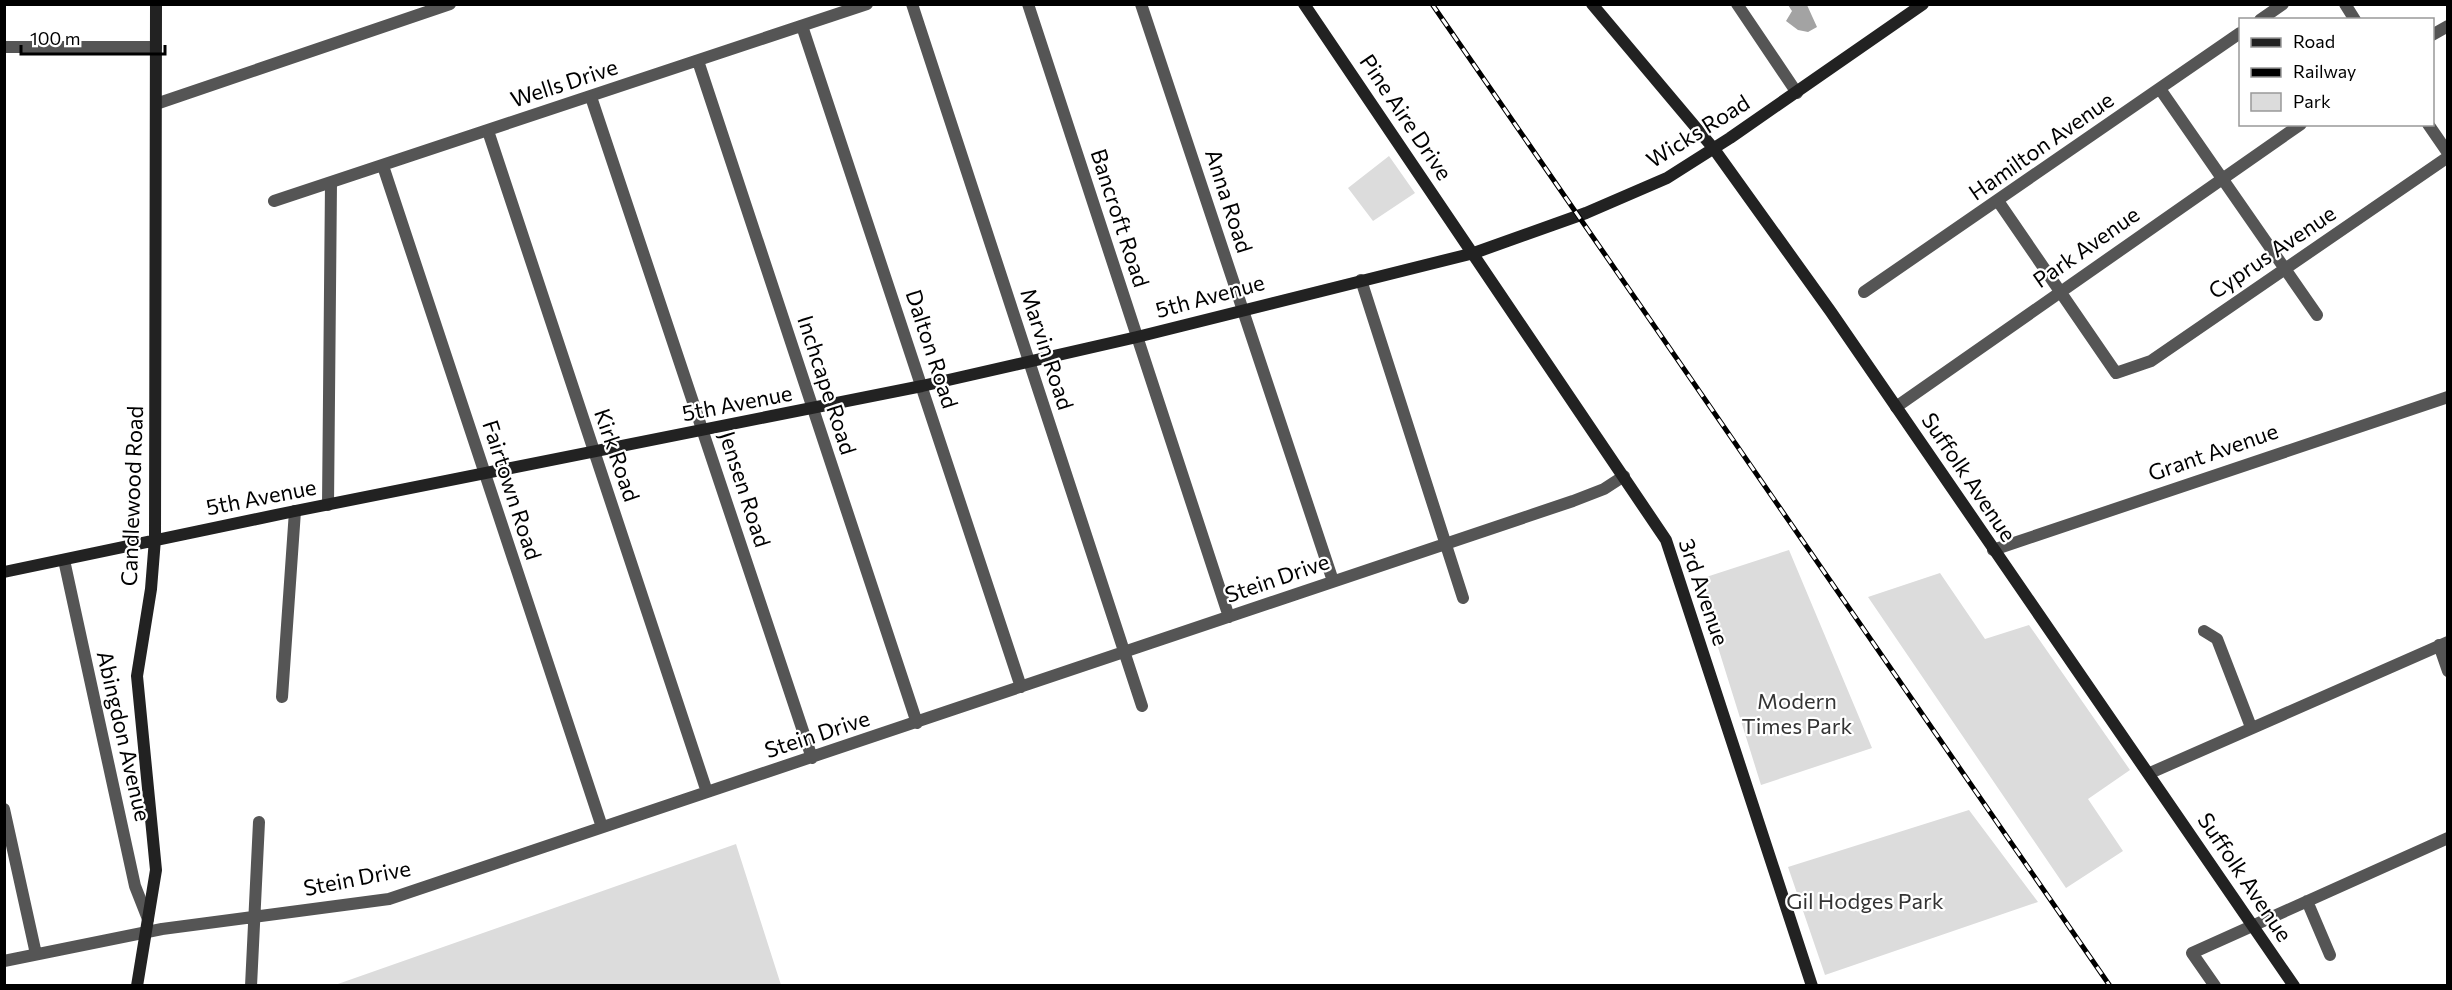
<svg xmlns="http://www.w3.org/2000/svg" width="2452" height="990" font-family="Commissioner,sans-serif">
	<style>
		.green { fill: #dcdcdc }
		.water { fill: #a3a3a3 }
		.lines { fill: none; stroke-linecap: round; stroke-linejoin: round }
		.street { stroke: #555; stroke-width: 12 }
		.secondary { stroke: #222; stroke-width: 12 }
		.rail-casing { stroke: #000; stroke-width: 5 }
		.rail { stroke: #fff; stroke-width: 3; stroke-dasharray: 9; stroke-linecap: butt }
		.labels { text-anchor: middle; stroke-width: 4.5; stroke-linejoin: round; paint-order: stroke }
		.street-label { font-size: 22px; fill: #000; stroke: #fff }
		.park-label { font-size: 22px; fill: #333; stroke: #fff }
	</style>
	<rect width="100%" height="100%" fill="#fff"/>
	<path class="green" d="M 1389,156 L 1415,193 L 1373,221 L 1348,188 Z
		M 1789,550 L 1872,748 L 1761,785 L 1697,580 Z
		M 1940,573 L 1985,639 L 2029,625 L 2130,770 L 2088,799 L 2123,851 L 2066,888 L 1868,597 Z
		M 1969,810 L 2038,902 L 1825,975 L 1788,867 Z
		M 736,844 L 781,985 L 335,985 Z"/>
	<path class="water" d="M 1788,5 L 1807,5 L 1817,27 L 1808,32 L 1798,30 L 1786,21 L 1792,11 Z"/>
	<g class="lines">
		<path class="street" d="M 912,4 L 1142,706
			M 1028,4 L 1229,617
			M 1141,4 L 1333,581
			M 1737,4 L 1797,93
			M 2345,4 L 2355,20
			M 2260,20 L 2283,4
			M 802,26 L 1021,687
			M 2432,35 L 2448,26
			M 4,47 L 156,47
			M 698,61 L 917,723
			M 2160,89 L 2317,315
			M 591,97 L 812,758
			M 156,104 L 450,4
			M 2428,124 L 2448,153
			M 488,131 L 707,792
			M 383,166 L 602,827
			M 274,201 L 867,4
			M 1998,201 L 2116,373 L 2151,361 L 2448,157
			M 1361,280 L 1463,598
			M 1864,292 L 2240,33
			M 1896,407 L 2301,124
			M 328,505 L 331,183
			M 1993,550 L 2448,397
			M 64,560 L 135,886 L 148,919
			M 2204,631 L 2217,639 L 2251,727
			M 2439,645 L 2448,671
			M 282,697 L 295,511
			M 2150,773 L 2448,642
			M 4,809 L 36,954
			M 2307,901 L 2330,955
			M 4,961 L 162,929 L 389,899 L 1573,501 L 1604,489 L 1624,476
			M 251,986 L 259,822
			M 2215,986 L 2192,953 L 2448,838"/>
		<path class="secondary" d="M 1304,4 L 1666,540 L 1812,986
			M 1592,4 L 1714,149 L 1831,312 L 2294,986
			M 4,572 L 295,511 L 922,386 L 1137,337 L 1474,253 L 1586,213 L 1667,178 L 1730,138 L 1923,4
			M 137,986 L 156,870 L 137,676 L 151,589 L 155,539 L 156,4"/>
		<g class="rail-casing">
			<path id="rail" d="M 1432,4 L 2110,986"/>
		</g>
		<use href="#rail" class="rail"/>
	</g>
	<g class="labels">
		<g class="street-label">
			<text transform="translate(564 83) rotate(-18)" y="8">Wells Drive</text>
			<text transform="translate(1406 117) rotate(56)" y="8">Pine Aire Drive</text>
			<text transform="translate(1698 131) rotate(-32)" y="8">Wicks Road</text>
			<text transform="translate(2041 146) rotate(-35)" y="8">Hamilton Avenue</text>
			<text transform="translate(1229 201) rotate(72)" y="8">Anna Road</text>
			<text transform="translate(1120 218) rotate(72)" y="8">Bancroft Road</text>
			<text transform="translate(2086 247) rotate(-35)" y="8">Park Avenue</text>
			<text transform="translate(2272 252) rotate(-34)" y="8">Cyprus Avenue</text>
			<text transform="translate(1210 296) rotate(-15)" y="8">5th Avenue</text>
			<text transform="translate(932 349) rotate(72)" y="8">Dalton Road</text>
			<text transform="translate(1047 349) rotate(72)" y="8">Marvin Road</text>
			<text transform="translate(827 385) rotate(72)" y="8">Inchcape Road</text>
			<text transform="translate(737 403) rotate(-11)" y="8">5th Avenue</text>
			<text transform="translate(2213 452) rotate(-19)" y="8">Grant Avenue</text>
			<text transform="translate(617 455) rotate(71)" y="8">Kirk Road</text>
			<text transform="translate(1969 477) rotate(56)" y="8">Suffolk Avenue</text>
			<text transform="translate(745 489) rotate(72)" y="8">Jensen Road</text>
			<text transform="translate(512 490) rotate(72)" y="8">Fairtown Road</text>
			<text transform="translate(132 496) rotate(-88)" y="8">Candlewood Road</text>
			<text transform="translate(261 497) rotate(-11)" y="8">5th Avenue</text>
			<text transform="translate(1277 578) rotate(-19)" y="8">Stein Drive</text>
			<text transform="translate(1704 592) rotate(71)" y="8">3rd Avenue</text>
			<text transform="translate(817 734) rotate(-18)" y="8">Stein Drive</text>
			<text transform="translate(124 736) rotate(77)" y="8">Abingdon Avenue</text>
			<text transform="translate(2245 877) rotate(56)" y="8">Suffolk Avenue</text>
			<text transform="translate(357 878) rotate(-11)" y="8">Stein Drive</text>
		</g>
		<g class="park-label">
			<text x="1797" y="709">Modern<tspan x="1797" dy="25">Times Park</tspan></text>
			<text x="1865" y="909">Gil Hodges Park</text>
		</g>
	</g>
	<rect width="2452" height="990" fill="none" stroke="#000000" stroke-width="12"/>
	<rect x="2239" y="18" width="195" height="108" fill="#ffffff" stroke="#999999" stroke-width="1.5"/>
	<rect x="2251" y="38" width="30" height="9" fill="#222222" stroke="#999999" stroke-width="1.5"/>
	<text x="2293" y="48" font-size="18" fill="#000000">Road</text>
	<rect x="2251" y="68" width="30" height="9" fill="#000000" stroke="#999999" stroke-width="1.5"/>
	<text x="2293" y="78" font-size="18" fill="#000000">Railway</text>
	<rect x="2251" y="93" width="30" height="18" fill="#dcdcdc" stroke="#999999" stroke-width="1.5"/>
	<text x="2293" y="108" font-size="18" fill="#000000">Park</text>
	<path d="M21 45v9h144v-9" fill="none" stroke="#000000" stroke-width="3"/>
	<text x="30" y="45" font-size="18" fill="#000000" stroke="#ffffff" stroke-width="4.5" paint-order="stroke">100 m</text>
</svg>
